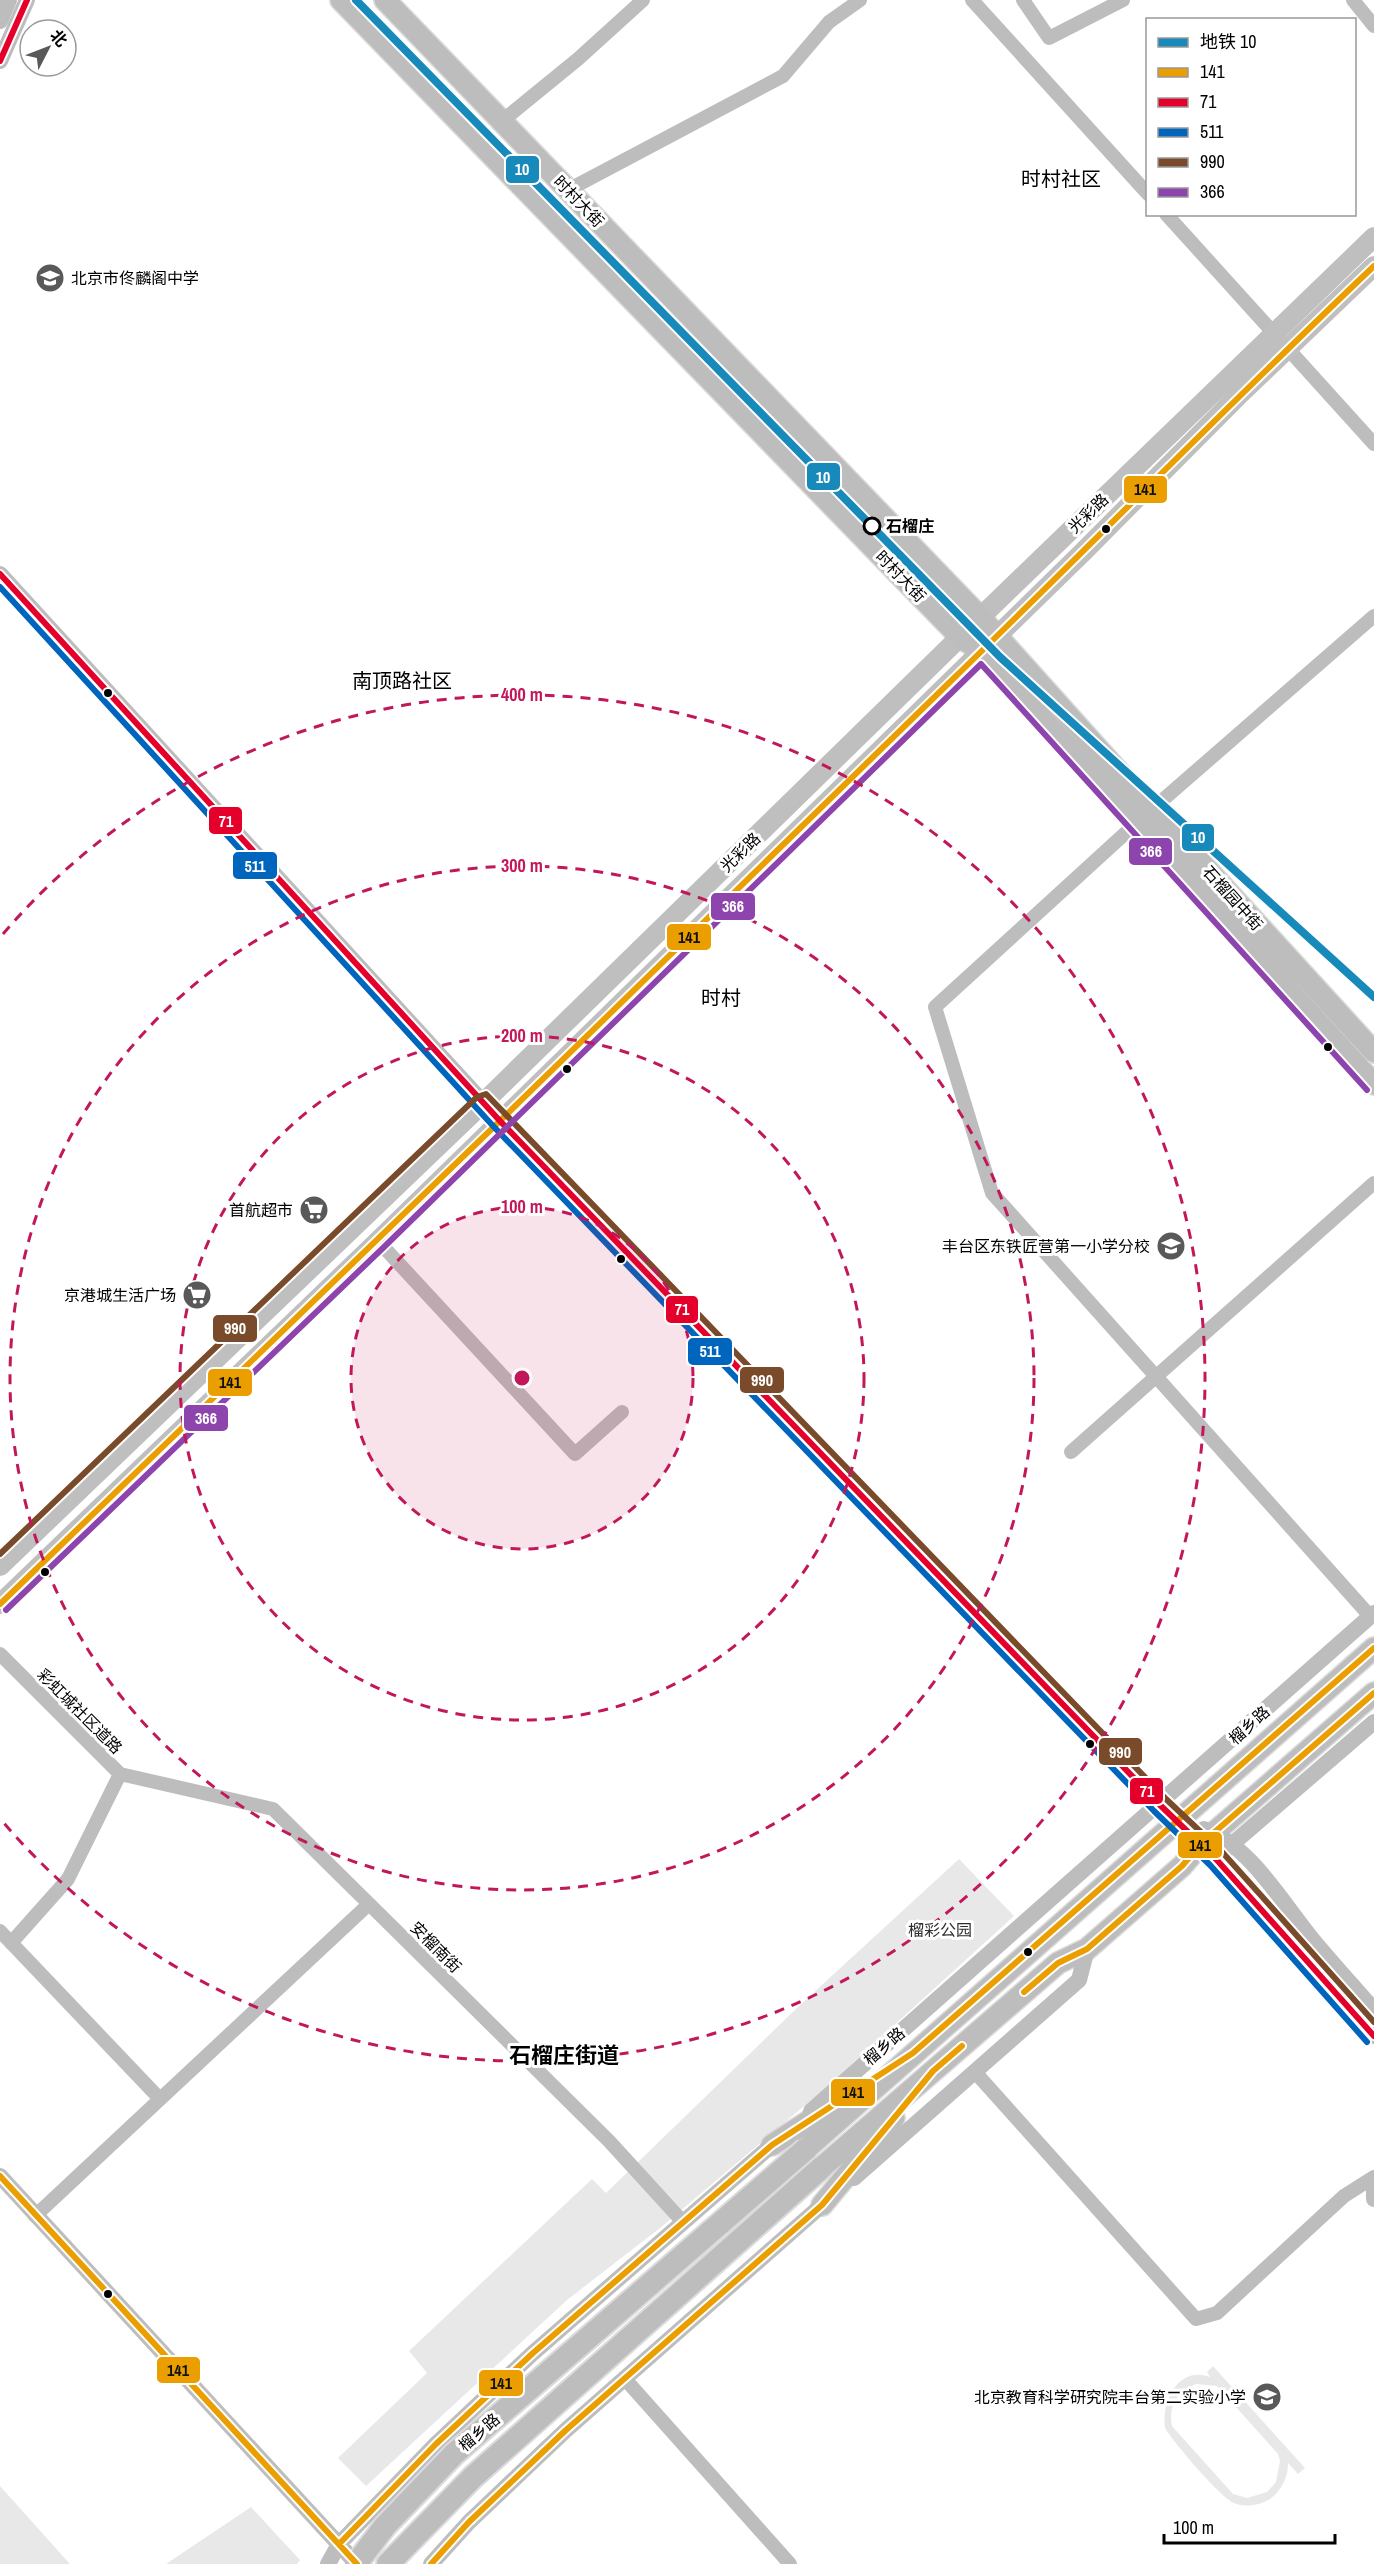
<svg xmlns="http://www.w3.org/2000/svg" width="1374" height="2564" font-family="'Archivo Narrow','Noto Sans SC',sans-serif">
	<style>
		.green { fill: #e8e8e8; fill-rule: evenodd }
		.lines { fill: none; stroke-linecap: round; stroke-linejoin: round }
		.primary-casing { stroke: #dbdbdb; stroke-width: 24 }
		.trunk-casing { stroke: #dbdbdb; stroke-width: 26 }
		.minor { stroke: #bdbdbd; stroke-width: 14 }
		.tertiary { stroke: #bdbdbd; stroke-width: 16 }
		.secondary { stroke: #bfbfbf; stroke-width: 20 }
		.primary { stroke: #bdbdbd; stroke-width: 21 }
		.trunk { stroke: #bdbdbd; stroke-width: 22 }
		.trunk-bridge-casing { stroke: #dbdbdb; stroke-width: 26; stroke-linecap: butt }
		.trunk-bridge { stroke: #bdbdbd; stroke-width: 22 }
		.bus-1-casing { stroke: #fff; stroke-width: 10 }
		.bus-2-casing { stroke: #fff; stroke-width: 10 }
		.bus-3-casing { stroke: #fff; stroke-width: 10 }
		.bus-4-casing { stroke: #fff; stroke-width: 10 }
		.bus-5-casing { stroke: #fff; stroke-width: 10 }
		.bus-1 { stroke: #eb9e00; stroke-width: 6 }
		.bus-2 { stroke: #e4002b; stroke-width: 6 }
		.bus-3 { stroke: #0065bd; stroke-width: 6 }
		.bus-4 { stroke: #7a4b2a; stroke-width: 6 }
		.bus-5 { stroke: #8e44ad; stroke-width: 6 }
		.metro-1-casing { stroke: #fff; stroke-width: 12 }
		.metro-1 { stroke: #178abb; stroke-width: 8 }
		.ring { fill: none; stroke: #c2185b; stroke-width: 3; stroke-dasharray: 10 8 }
		.stop-dot { fill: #fff; stroke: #000; stroke-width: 3 }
		.bus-dot { fill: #000; stroke: #fff; stroke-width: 2 }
		.labels { text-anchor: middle; stroke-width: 6; stroke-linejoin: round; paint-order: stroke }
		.street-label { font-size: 16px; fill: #000; stroke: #fff }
		.poi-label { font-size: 16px; fill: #000; stroke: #fff; text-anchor: end }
		.stop-label { font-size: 16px; font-weight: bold; fill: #000; stroke: #fff; text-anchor: start }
		.park-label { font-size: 16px; fill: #2d2d2d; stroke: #fff }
		.quarter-label { font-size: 20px; fill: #000; stroke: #fff }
		.district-label { font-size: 22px; font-weight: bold; fill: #000; stroke: #fff }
		.centre { fill: #c2185b; stroke: #fff; stroke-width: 3 }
		.ring-label { font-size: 18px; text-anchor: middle; font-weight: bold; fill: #c2185b; stroke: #fff; stroke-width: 6; stroke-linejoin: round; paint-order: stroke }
		.line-badge { stroke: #fff; stroke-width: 2 }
		.badge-label { font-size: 16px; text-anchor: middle; font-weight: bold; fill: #fff }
		.pale-badge-label { font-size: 16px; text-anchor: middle; font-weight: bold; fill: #111 }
	</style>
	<rect width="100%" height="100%" fill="#fff"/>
	<path class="green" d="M 959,1859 L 1014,1916 L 823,2090 L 660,2228 L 567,2300 L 366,2486 L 338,2458 L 427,2373 L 409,2351 L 592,2179 L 606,2193 L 799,2006 Z
		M 1213,2366 L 1305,2468 L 1298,2474 L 1288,2463 C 1288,2477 1282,2490 1270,2499 C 1260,2505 1246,2508 1234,2503 C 1221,2498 1173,2442 1165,2428 C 1161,2402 1178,2365 1210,2377 L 1207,2372 ZM 1196,2384 L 1217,2386 L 1278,2454 L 1280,2461 L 1276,2482 L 1267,2492 L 1247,2498 L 1233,2494 L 1172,2426 C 1168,2406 1177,2391 1196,2384 Z
		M 0,2486 L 70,2564 L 0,2564 Z
		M 251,2507 L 300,2560 L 297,2564 L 166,2564 Z"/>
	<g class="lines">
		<g class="primary-casing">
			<path id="primary" d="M 341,0 L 960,637 L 981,651 L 1374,1084
				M 385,0 L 980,617 L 1152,809 L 1374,1052
				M 772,2145 L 852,2093
				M 806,2149 L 1374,1648
				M 821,2168 L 1058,1963 L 1087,1949 L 1182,1866 L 1201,1844 L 1374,1693
				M 822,2205 L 894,2118"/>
		</g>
		<g class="trunk-casing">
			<path id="trunk" d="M 388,2564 L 473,2477 L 821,2168"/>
		</g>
		<path class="minor" d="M 972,0 L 1148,194
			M 1023,0 L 1049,38 L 1123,0
			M 1353,0 L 1374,26
			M 502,121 L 578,59 L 643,0
			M 568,190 L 783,76 L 829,22 L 860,0
			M 1166,214 L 1374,444
			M 378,1241 L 575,1454 L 622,1412
			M 1071,1452 L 1374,1183
			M 1370,1616 L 992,1193 L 935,1007 L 1142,818 L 1374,616
			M 0,1654 L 120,1774 L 68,1879 L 11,1943
			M 120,1774 L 273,1809 L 609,2141 L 683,2222
			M 0,1931 L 160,2099
			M 975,2072 L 1196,2319 L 1217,2313 L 1344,2196 L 1374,2177
			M 35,2216 L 369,1904
			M 625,2379 L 790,2564"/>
		<path class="tertiary" d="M 0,21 L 9,0
			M 0,61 L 27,0
			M 0,574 L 500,1121 L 1160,1805 L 1216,1859 L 1374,2036
			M 1204,1829 C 1250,1845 1283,1904 1313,1940 C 1333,1964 1354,1987 1374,2010
			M 1223,1852 L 1374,1722
			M 811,2111 L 1374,1613
			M 0,2176 L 357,2564
			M 854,2178 L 1079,1980 L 1087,1949
			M 1374,2180 L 1374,2199
			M 328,2564 L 339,2544 L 436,2444 L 533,2353 L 780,2138
			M 431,2564 L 469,2522 L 566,2430 L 830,2198"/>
		<path class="secondary" d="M 0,1566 L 483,1103 L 960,637 L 1374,237
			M 0,1604 L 378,1241 L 1083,552 L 1240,394 L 1374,266"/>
		<use href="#primary" class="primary"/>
		<use href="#trunk" class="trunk"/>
		<g class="trunk-bridge-casing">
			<path id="trunk-bridge" d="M 356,2564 L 385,2526 L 454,2454 L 806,2149"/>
		</g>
		<use href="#trunk-bridge" class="trunk-bridge"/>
		<g class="bus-1-casing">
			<path id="bus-1" d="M 0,1604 C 320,1297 637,988 954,678 C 1095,541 1232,401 1374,266
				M 1024,1992 L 1058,1963 L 1087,1949 L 1182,1866 L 1201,1844 L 1374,1693
				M 0,2176 L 357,2564
				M 339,2544 L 436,2444 L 533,2353 L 772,2145 L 913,2053 L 1374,1648
				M 431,2564 L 469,2522 L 566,2430 L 822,2205 L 933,2071 L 962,2046"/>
		</g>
		<g class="bus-2-casing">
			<path id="bus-2" d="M 0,61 L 27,0
				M 0,574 L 500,1121 L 1160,1805 L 1216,1859 L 1374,2036"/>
		</g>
		<g class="bus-3-casing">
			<path id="bus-3" d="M 0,587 L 494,1127 L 1154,1811 L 1210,1865 L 1367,2042"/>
		</g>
		<g class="bus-4-casing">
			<path id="bus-4" d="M 0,1554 L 477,1097 L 486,1094 L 1166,1799 L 1223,1853 L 1374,2022"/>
		</g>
		<g class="bus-5-casing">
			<path id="bus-5" d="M 6,1610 L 384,1247 L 981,664 L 1367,1090"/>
		</g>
		<use href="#bus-1" class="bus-1"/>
		<use href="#bus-2" class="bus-2"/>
		<use href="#bus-3" class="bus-3"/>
		<use href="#bus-4" class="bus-4"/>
		<use href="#bus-5" class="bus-5"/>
		<g class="metro-1-casing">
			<path id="metro-1" d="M 356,0 L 1000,657 L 1374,997"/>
		</g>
		<use href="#metro-1" class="metro-1"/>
	</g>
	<circle cx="522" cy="1378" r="171" fill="#c2185b" fill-opacity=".12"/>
	<g class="ring">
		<circle cx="522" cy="1378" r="171"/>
		<circle cx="522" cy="1378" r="342"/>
		<circle cx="522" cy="1378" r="512"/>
		<path d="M3 934A683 683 0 1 1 3 1822"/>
	</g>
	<defs>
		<g id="school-disc" transform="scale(1.5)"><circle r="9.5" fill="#595959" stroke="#fff"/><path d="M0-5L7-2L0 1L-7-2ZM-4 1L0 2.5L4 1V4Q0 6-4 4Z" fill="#fff"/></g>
		<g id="supermarket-disc" transform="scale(1.5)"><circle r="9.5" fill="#595959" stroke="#fff"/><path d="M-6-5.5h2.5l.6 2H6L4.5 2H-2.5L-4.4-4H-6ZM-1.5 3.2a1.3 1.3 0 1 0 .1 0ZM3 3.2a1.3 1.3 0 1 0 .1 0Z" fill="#fff"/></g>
	</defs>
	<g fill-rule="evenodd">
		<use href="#school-disc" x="50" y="278"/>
		<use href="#supermarket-disc" x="314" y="1210"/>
		<use href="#school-disc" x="1171" y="1246"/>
		<use href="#supermarket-disc" x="197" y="1295"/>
		<use href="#school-disc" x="1267" y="2397"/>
	</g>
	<circle class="stop-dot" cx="872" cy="526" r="8"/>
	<g class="bus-dot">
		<circle cx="1106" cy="529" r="5"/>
		<circle cx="108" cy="693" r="5"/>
		<circle cx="1328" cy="1047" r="5"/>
		<circle cx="567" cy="1069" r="5"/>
		<circle cx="621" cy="1259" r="5"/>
		<circle cx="45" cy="1572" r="5"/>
		<circle cx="1090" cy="1744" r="5"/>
		<circle cx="1028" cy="1952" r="5"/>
		<circle cx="108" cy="2294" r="5"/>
	</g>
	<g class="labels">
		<g class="street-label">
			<text transform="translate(579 201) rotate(46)" y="6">时村大街</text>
			<text transform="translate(1088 513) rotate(-44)" y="6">光彩路</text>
			<text transform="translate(901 576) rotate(46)" y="6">时村大街</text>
			<text transform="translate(740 852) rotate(-44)" y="6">光彩路</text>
			<text transform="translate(1233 898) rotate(48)" y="6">石榴园中街</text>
			<text transform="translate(80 1711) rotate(45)" y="6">彩虹城社区道路</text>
			<text transform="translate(1249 1725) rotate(-42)" y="6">榴乡路</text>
			<text transform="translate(436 1947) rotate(45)" y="6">安榴南街</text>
			<text transform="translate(884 2046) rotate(-41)" y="6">榴乡路</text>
			<text transform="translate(479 2432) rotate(-41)" y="6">榴乡路</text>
		</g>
		<g class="poi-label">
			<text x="71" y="284" text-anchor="start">北京市佟麟阁中学</text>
			<text x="293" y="1216">首航超市</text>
			<text x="1150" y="1252">丰台区东铁匠营第一小学分校</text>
			<text x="176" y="1301">京港城生活广场</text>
			<text x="1246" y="2403">北京教育科学研究院丰台第二实验小学</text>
		</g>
		<g class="stop-label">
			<text x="886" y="532">石榴庄</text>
		</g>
		<g class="park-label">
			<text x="940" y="1936">榴彩公园</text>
		</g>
		<g class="quarter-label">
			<text x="1061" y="186">时村社区</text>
			<text x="402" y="688">南顶路社区</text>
			<text x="721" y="1005">时村</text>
		</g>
		<g class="district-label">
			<text x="564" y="2063">石榴庄街道</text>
		</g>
	</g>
	<circle cx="522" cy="1378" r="9" class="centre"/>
	<g class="ring-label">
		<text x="522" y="701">400 m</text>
		<text x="522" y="872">300 m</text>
		<text x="522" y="1042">200 m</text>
		<text x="522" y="1213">100 m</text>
	</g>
	<g class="line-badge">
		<rect x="505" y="155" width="35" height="29" rx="6" fill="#178abb"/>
		<rect x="806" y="462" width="35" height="29" rx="6" fill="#178abb"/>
		<rect x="1123" y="475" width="45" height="29" rx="6" fill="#eb9e00"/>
		<rect x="208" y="806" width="35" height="29" rx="6" fill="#e4002b"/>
		<rect x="1181" y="823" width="34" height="29" rx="6" fill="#178abb"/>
		<rect x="1128" y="837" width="45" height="29" rx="6" fill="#8e44ad"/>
		<rect x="232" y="851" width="46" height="29" rx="6" fill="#0065bd"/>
		<rect x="710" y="892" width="46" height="29" rx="6" fill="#8e44ad"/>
		<rect x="666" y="923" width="46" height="28" rx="6" fill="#eb9e00"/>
		<rect x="665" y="1295" width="34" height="29" rx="6" fill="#e4002b"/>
		<rect x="212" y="1314" width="46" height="29" rx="6" fill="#7a4b2a"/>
		<rect x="687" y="1337" width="46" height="29" rx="6" fill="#0065bd"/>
		<rect x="739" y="1366" width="46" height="28" rx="6" fill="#7a4b2a"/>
		<rect x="207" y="1368" width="46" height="29" rx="6" fill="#eb9e00"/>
		<rect x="183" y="1404" width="46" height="28" rx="6" fill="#8e44ad"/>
		<rect x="1098" y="1737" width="45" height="29" rx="6" fill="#7a4b2a"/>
		<rect x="1129" y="1777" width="35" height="28" rx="6" fill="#e4002b"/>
		<rect x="1177" y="1831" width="46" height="28" rx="6" fill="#eb9e00"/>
		<rect x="830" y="2078" width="46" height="29" rx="6" fill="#eb9e00"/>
		<rect x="156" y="2356" width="45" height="28" rx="6" fill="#eb9e00"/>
		<rect x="478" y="2369" width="46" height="28" rx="6" fill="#eb9e00"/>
	</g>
	<g class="badge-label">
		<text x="522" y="175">10</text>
		<text x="823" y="483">10</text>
		<text x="226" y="827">71</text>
		<text x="1198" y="843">10</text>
		<text x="1151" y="857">366</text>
		<text x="255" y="872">511</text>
		<text x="733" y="912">366</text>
		<text x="682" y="1315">71</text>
		<text x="235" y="1334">990</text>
		<text x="710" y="1357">511</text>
		<text x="762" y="1386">990</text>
		<text x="206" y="1424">366</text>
		<text x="1120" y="1758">990</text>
		<text x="1147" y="1797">71</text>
	</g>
	<g class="pale-badge-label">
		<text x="1145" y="495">141</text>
		<text x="689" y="943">141</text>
		<text x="230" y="1388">141</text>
		<text x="1200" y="1851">141</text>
		<text x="853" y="2098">141</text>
		<text x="178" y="2376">141</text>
		<text x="501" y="2389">141</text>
	</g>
	<rect x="1146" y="18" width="210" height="198" fill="#ffffff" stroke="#999999" stroke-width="1.5"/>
	<rect x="1158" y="38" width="30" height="9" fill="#178abb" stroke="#999999" stroke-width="1.5"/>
	<text x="1200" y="48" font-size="18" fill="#000000">地铁 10</text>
	<rect x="1158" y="68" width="30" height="9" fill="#eb9e00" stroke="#999999" stroke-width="1.5"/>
	<text x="1200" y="78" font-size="18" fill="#000000">141</text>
	<rect x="1158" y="98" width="30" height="9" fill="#e4002b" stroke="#999999" stroke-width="1.5"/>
	<text x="1200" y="108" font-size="18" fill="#000000">71</text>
	<rect x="1158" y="128" width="30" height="9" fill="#0065bd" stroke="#999999" stroke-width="1.5"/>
	<text x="1200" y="138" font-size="18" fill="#000000">511</text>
	<rect x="1158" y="158" width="30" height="9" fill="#7a4b2a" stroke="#999999" stroke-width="1.5"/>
	<text x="1200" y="168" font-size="18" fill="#000000">990</text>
	<rect x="1158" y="188" width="30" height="9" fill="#8e44ad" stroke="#999999" stroke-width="1.5"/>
	<text x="1200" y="198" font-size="18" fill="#000000">366</text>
	<g transform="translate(48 48) rotate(48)"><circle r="28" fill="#ffffff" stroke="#999999" stroke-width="1.5"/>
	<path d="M0-4.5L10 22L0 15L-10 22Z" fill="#595959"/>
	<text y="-9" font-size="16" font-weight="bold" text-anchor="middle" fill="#000000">北</text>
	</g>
	<path d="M1164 2534v9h171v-9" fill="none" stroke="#000000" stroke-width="3"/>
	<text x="1173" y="2534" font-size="18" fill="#000000" stroke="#ffffff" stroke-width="4.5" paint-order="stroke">100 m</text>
</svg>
